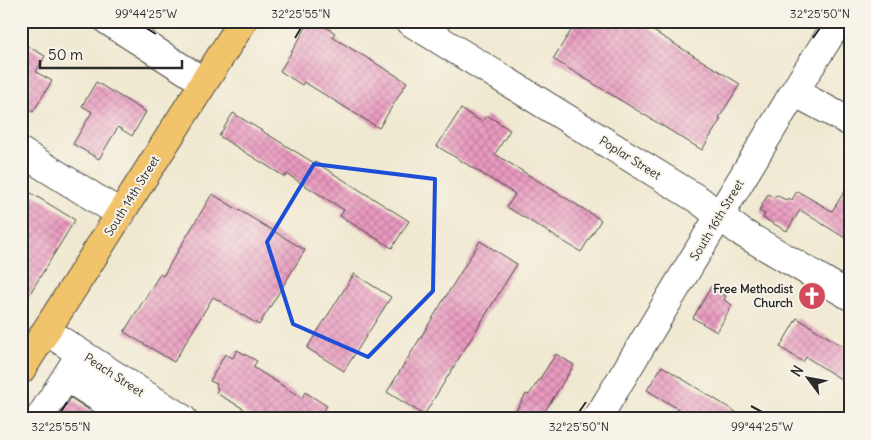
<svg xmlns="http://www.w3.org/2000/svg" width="871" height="440" font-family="Delius,sans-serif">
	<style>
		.building { fill: url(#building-cross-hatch) }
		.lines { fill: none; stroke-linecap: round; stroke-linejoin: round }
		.minor-casing { stroke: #494844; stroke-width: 30 }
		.major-casing { stroke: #494844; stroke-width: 30 }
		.minor { stroke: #fff; stroke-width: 28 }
		.major { stroke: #f1c36a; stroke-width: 28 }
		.marked { fill: none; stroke: #1d4ed8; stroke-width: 4; stroke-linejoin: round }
		.ticks { fill: none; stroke: #2b2b2b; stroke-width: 2 }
		.labels { text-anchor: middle; stroke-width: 4; stroke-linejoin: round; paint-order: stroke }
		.street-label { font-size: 12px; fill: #2b2b2b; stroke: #f7f3e8 }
		.poi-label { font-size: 12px; font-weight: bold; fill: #2b2b2b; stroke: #f7f3e8; text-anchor: end }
		.neatline { fill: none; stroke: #2b2b2b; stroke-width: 2 }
		.ticks-label { font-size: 12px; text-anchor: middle; fill: #2b2b2b }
	</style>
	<defs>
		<pattern id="building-cross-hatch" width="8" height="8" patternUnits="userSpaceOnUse" patternTransform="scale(1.25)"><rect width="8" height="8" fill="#ea9ac0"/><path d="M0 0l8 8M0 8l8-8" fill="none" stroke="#be7e9c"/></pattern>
	</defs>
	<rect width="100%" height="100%" fill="#f7f3e8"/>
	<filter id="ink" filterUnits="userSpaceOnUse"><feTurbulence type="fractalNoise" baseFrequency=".02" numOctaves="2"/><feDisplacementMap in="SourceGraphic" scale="10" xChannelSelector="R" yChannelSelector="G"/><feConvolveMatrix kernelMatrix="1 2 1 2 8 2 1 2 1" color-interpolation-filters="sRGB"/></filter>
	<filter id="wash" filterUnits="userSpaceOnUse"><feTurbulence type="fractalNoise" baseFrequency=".0096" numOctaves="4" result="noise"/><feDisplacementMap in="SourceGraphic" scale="20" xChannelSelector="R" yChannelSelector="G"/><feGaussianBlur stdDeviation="1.12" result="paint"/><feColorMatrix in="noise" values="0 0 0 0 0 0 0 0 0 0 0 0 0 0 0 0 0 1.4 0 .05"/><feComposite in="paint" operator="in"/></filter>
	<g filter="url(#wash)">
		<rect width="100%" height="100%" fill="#f0e9d1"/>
		<g id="blocks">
			<path class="building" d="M 310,21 L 316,21 L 335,33 L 332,37 L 407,82 L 379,128 L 304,82 L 302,85 L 280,71 Z
				M 577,21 L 637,21 L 740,84 L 719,118 L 721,119 L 702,150 L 553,59 Z
				M 27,46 L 45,56 L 36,72 L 52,81 L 33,112 L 21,105 L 21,55 Z
				M 96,82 L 146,112 L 132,136 L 118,127 L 99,159 L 73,144 L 92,112 L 82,106 Z
				M 461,109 L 482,122 L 487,115 L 510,130 L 495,154 L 601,220 L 581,252 L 507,207 L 515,194 L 437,146 Z
				M 233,113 L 314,163 L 315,162 L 409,221 L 392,248 L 340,216 L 344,210 L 287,174 L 285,177 L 219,136 Z
				M 850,183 L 850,241 L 800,210 L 787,231 L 763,218 L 765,214 L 759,211 L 768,194 L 774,198 L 776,195 L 786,200 L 788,198 L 792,200 L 797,191 L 832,211 Z
				M 26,190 L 75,220 L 21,308 L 21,199 Z
				M 212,194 L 305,250 L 259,325 L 213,297 L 174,362 L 124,332 L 160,274 L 163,276 Z
				M 480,241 L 517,264 L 424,415 L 387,392 Z
				M 354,274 L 391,297 L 344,371 L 307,348 Z
				M 711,287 L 726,296 L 724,300 L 732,305 L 717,332 L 693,318 Z
				M 797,318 L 850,351 L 850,385 L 806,357 L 803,362 L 780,347 Z
				M 237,350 L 257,361 L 253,367 L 302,398 L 305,392 L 327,406 L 319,419 L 255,419 L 243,411 L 244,409 L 216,393 L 218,388 L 216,387 L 217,384 L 210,381 L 225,354 L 233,358 Z
				M 556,354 L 574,365 L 540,419 L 511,419 L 526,394 L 529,395 Z
				M 662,366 L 684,380 L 747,419 L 694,419 L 670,404 L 647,390 Z
				M 71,398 L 103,419 L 71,419 L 61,413 Z"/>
		</g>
	</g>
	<g filter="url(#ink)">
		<use href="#blocks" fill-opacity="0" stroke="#494844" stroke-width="1"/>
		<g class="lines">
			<g class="minor-casing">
				<path id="minor" d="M 108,21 L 204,82
					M 409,21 L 699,200 L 741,232 L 850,296
					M 794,92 L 850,122
					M 21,152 L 121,214
					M 46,331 L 183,419
					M 66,377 L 133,419
					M 39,419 L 76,361
					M 597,419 L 794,92 L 839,21"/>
			</g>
			<g class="major-casing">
				<path id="major" d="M 21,370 L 243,21"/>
			</g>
			<use href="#minor" class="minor"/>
			<use href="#major" class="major"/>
		</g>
	</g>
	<path class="marked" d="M 314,164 L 435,179 L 433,291 L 368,357 L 293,324 L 267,242 Z"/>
	<path class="ticks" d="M 146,28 L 156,34M 295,38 L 301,28M 813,38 L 820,28M 751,406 L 762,412M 61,412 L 67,402M 579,412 L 586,402"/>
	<defs>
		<g id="church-disc" transform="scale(1.4375)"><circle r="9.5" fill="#d1495b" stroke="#f7f3e8"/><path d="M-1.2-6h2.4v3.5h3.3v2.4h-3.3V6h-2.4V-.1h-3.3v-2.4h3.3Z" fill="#fff"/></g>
	</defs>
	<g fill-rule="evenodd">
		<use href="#church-disc" x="812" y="296"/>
	</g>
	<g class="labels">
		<g class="street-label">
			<text transform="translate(630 158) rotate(32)" y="4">Poplar Street</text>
			<text transform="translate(132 196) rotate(-58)" y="4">South 14th Street</text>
			<text transform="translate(717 220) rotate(-59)" y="4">South 16th Street</text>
			<text transform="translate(114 375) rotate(33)" y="4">Peach Street</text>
		</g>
		<g class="poi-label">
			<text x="793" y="293">Free Methodist<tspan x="793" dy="14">Church</tspan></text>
		</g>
	</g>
	<rect width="871" height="440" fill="none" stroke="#f7f3e8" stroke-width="55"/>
	<g transform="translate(808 378) rotate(302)" stroke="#f7f3e8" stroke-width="4" paint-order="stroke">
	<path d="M0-4L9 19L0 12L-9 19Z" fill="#2b2b2b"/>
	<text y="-8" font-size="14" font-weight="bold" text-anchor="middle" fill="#2b2b2b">N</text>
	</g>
	<path d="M40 60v8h142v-8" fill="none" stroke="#2b2b2b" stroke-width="2.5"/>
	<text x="48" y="60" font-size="15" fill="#2b2b2b" stroke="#f7f3e8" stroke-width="4" paint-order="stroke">50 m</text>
	<rect x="28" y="28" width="816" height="384" class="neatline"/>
	<g class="ticks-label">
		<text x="146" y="18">99°44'25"W</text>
		<text x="301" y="18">32°25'55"N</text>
		<text x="820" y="18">32°25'50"N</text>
		<text x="61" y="431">32°25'55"N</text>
		<text x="579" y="431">32°25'50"N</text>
		<text x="762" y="431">99°44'25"W</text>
	</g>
</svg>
